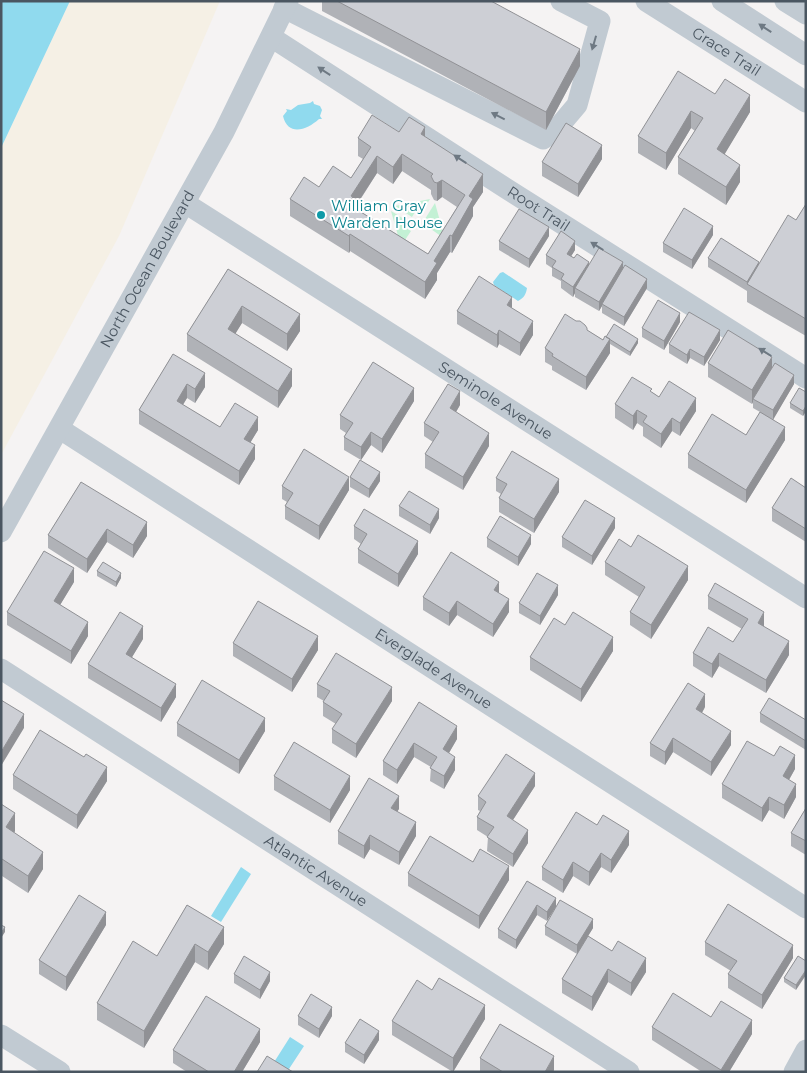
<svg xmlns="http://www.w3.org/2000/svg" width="807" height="1073" font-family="Montserrat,sans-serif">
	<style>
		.green { fill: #c3f1d5 }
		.sand { fill: #f5f0e5 }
		.water { fill: #90daee }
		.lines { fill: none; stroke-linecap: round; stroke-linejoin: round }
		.minor { stroke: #c1cad2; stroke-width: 21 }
		.wall { fill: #b0b2b7; fill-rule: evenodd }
		.shaded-wall { fill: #909195 }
		.building { fill: #cdcfd5; stroke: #909195; fill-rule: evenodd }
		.oneway { fill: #6e7983 }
		.culture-dot { fill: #0f9aa8; stroke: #fff; stroke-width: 2 }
		.labels { text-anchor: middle; stroke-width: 4; stroke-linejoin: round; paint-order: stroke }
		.street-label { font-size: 15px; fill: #4a5661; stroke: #fff }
		.culture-label { font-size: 15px; fill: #0d838f; stroke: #fff; text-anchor: start }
	</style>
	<rect width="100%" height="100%" fill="#f5f3f3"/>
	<path class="green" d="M 430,199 L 420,215 L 415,212 L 412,217 L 395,206 Z
		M 435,203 L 445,239 L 428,227 L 431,222 L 425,219 Z
		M 391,211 L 409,222 L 406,228 L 411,231 L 401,246 Z"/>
	<path class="sand" d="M 70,1 L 220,1 L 119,236 L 1,455 L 1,148 Z"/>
	<path class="water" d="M 1,1 L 70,1 L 1,148 Z
		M 313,101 L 314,104 L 320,106 L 322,110 L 320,116 L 322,119 L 319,119 C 307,130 288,137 283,116 L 287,111 L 286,109 L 291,110 L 298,105 L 310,103 Z
		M 503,272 L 527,288 C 526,294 524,298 518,301 L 494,285 L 493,282 L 500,273 Z
		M 241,867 L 251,874 L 221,922 L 211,916 Z
		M 290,1037 L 304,1046 L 287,1072 L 271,1067 Z"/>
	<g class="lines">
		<g class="minor">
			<path id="s1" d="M 646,1 L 806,102"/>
			<path d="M 722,1 L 806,55"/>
			<path d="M 785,1 L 806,14"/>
			<path d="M 284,8 L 543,139 L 555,131 L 577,105 L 600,21 L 561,1"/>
			<path id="s2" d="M 271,37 L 507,189 L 806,378"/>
			<path id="s3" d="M 185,203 L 806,598"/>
			<path id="s4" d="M 60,429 L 806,908"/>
			<path id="s5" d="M 1,532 L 224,132 L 288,1"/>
			<path id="s6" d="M 1,669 L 629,1072"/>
			<path d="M 1,1035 L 60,1072"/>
			<path d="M 794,1072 L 806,1050"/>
		</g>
	</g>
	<path class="wall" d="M 322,1 L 491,1 L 580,66 L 546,130 L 322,11 Z
		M 715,94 L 750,112 L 724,154 L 740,182 L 726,205 L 678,174 L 678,157 L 695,131 L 691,128 L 666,170 L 638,153 L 638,136 Z
		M 399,132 L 425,137 L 483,192 L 473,207 L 473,216 L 452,253 L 450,252 L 437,273 L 437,280 L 425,299 L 350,251 L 349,253 L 290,216 L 290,199 L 319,187 L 351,178 L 363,159 L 358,156 L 358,138 ZM 402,171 L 431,190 L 431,194 L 434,200 L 437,201 L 442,197 L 457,207 L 428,254 L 355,208 L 377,173 L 393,184 Z
		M 602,159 L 578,197 L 542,176 L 542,162 Z
		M 806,204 L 806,336 L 747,302 L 747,291 L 708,267 L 708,258 L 759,264 L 796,220 Z
		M 713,235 L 692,269 L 663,252 L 663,243 Z
		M 549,236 L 529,268 L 499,250 L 499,241 Z
		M 575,250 L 571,256 L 589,266 L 623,269 L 647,288 L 624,326 L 602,313 L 602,306 L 599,311 L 575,297 L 575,293 L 573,297 L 561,288 L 561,281 L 552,276 L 552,268 L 546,264 L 546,255 Z
		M 228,269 L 300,331 L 287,351 L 242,323 L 235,333 L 292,386 L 278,408 L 187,351 L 187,334 Z
		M 512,308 L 533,335 L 520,356 L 499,344 L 497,348 L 457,324 L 457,311 Z
		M 680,322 L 664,350 L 642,337 L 642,328 Z
		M 587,330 L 603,340 L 606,337 L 638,343 L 630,356 L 610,344 L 610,353 L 586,390 L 552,370 L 552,366 L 545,362 L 545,348 Z
		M 720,340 L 704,366 L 690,358 L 687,364 L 669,353 L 669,344 Z
		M 173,354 L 205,387 L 195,403 L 187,398 L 183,405 L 220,427 L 258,430 L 250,443 L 255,459 L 239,485 L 139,424 L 139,410 Z
		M 708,363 L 772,368 L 794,384 L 773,419 L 785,440 L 746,503 L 688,468 L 688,454 L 746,435 L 760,412 L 753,408 L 753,402 L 752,404 L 708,377 Z
		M 652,392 L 659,397 L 696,411 L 680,436 L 672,431 L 661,448 L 643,436 L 643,427 L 637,423 L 633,430 L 615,418 L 615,404 Z
		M 806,392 L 806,411 L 803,416 L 790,408 L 790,403 Z
		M 414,401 L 382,453 L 371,445 L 361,460 L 344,450 L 344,437 L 346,433 L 340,429 L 340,415 Z
		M 460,405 L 456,412 L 489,446 L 463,490 L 425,468 L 425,454 L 433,442 L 424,436 L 424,423 Z
		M 350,477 L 380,481 L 369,498 L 350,487 Z
		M 496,478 L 559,492 L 534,533 L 499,512 L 499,498 L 501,494 L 496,491 Z
		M 81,482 L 147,536 L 133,558 L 107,542 L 87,573 L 48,548 L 48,535 Z
		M 282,486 L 349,490 L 319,540 L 285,519 L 285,506 L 287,502 L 282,499 Z
		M 806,488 L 806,542 L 772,521 L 772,508 Z
		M 399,506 L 439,518 L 430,534 L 399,516 Z
		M 354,526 L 418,554 L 398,587 L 358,563 L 358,549 L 361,544 L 354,539 Z
		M 615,528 L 592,565 L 562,547 L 562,537 Z
		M 487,538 L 531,544 L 518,566 L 487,547 Z
		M 605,562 L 688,580 L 651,639 L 630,625 L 630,612 L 639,597 L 605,575 Z
		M 97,571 L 121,578 L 116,587 L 97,576 Z
		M 74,582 L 60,605 L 88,636 L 71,664 L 7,625 L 7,612 Z
		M 499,593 L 509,612 L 493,637 L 457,615 L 449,626 L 423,610 L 423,597 Z
		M 558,595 L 540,625 L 519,613 L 519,603 Z
		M 708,596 L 764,626 L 764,627 L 789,655 L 766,693 L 719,666 L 712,678 L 693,666 L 693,653 L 733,642 L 742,629 L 708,609 Z
		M 565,625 L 613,651 L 581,702 L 530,670 L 530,657 Z
		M 143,639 L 132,657 L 176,697 L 161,722 L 88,678 L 88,664 Z
		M 233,643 L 318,650 L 292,692 L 233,656 Z
		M 317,684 L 392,701 L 356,758 L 332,743 L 332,729 L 336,724 L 323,716 L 323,702 L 324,701 L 317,697 Z
		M 419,702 L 457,739 L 449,753 L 455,770 L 444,789 L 430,781 L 431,767 L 414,757 L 397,784 L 383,775 L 383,761 Z
		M 705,707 L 702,713 L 731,745 L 711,776 L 673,752 L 665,765 L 650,756 L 650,743 Z
		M 760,713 L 806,720 L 806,750 L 760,722 Z
		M 177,723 L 265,731 L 239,774 L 177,736 Z
		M 84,757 L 107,781 L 77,829 L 13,789 L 13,775 Z
		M 795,769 L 789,780 L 796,797 L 784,819 L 769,810 L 762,822 L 722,798 L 722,784 Z
		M 274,776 L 350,790 L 330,823 L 274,790 Z
		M 535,786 L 513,820 L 528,843 L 513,867 L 487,851 L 488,837 L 477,830 L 477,817 L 480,811 L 478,810 L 478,796 Z
		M 1,804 L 15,831 L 14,833 L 43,869 L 28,893 L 2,876 L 1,878 Z
		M 806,808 L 806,855 L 791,846 L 791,833 Z
		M 399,809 L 397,811 L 416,836 L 399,865 L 370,849 L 364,859 L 338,844 L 338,831 Z
		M 629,845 L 611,873 L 601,867 L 589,886 L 573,876 L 563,893 L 542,880 L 542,867 Z
		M 473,862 L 509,880 L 479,929 L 408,886 L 408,873 Z
		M 527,881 L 556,898 L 547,921 L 537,915 L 516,949 L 498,938 L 498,929 Z
		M 187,905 L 224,944 L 208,970 L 195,962 L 144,1048 L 97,1020 L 97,1003 L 157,956 Z
		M 106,925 L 66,991 L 39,974 L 39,960 Z
		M 545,926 L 593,928 L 588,936 L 646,972 L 631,996 L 608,982 L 592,1011 L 562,993 L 562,979 L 577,954 L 545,935 Z
		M 705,942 L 793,958 L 762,1009 L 728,988 L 728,974 L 731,971 L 705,955 Z
		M 798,956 L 796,990 L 784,982 L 784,978 Z
		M 234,974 L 270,981 L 260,999 L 234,983 Z
		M 432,990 L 485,1019 L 453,1072 L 392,1035 L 392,1021 Z
		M 298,1016 L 332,1016 L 319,1038 L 298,1025 Z
		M 711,1017 L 752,1034 L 729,1072 L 702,1072 L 652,1040 L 652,1027 Z
		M 379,1040 L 364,1064 L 345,1052 L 345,1043 Z
		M 260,1042 L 242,1072 L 187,1072 L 173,1063 L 173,1050 Z
		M 480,1058 L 554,1070 L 553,1072 L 481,1072 L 480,1071 Z"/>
	<path class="shaded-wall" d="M 580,49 L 580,66 L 546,130 L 546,112 Z
		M 750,95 L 750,112 L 717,167 L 717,149 Z
		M 691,111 L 691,128 L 666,170 L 666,153 Z
		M 425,127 L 425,145 L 421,134 Z
		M 602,145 L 602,159 L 578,197 L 578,184 Z
		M 402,154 L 402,171 L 393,184 L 393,167 Z
		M 377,156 L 377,173 L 353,210 L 348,204 L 351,196 Z
		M 740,165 L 740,182 L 726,205 L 726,187 Z
		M 483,174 L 483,192 L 473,207 L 473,216 L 452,253 L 452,236 L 469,196 Z
		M 442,180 L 442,197 L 437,201 L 437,183 Z
		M 713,226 L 713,235 L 692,269 L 692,260 Z
		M 549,227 L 549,236 L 529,268 L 529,259 Z
		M 350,234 L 350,251 L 349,253 L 349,236 Z
		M 450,235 L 450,252 L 437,273 L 437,280 L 425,299 L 425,282 L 434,261 Z
		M 575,241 L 575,250 L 567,263 L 567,254 Z
		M 589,262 L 589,271 L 575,288 L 575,293 L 573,297 L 573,287 Z
		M 623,262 L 623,271 L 602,304 L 602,306 L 599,311 L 599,302 Z
		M 759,262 L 759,271 L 747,284 L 747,291 L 747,282 Z
		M 647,279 L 647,288 L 624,326 L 624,317 Z
		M 512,297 L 512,311 L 507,305 Z
		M 242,306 L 242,323 L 228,346 L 228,329 Z
		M 680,313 L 680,322 L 664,350 L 664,341 Z
		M 300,314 L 300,331 L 287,351 L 287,334 Z
		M 533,321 L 533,335 L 520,356 L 520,343 Z
		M 499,330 L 499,344 L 497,348 L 497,335 Z
		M 720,330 L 720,340 L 704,366 L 704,357 Z
		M 610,339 L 610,353 L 586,390 L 586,377 Z
		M 638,339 L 638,343 L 630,356 L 630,352 Z
		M 690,349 L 690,358 L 687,364 L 687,355 Z
		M 772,357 L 772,370 L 753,399 L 753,402 L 752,404 L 752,390 Z
		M 292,369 L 292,386 L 278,408 L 278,391 Z
		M 205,373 L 205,387 L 195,403 L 195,389 Z
		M 794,375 L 794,384 L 773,420 L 773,410 Z
		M 187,384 L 187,398 L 177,414 L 177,401 Z
		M 414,388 L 414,401 L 382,453 L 382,439 Z
		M 460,391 L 460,405 L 450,422 L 450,408 Z
		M 696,398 L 696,411 L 680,436 L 680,423 Z
		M 806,406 L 806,411 L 803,416 L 803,411 Z
		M 637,410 L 637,423 L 633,430 L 633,416 Z
		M 258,417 L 258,430 L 244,453 L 244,439 Z
		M 672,418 L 672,431 L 661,448 L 661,434 Z
		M 785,427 L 785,440 L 746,503 L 746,490 Z
		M 371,432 L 371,445 L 361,460 L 361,447 Z
		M 489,433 L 489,446 L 463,490 L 463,477 Z
		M 255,445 L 255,459 L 239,485 L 239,471 Z
		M 380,472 L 380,481 L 369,498 L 369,489 Z
		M 349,477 L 349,490 L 319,540 L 319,526 Z
		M 559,479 L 559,492 L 534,533 L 534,519 Z
		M 439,509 L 439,518 L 430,534 L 430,525 Z
		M 615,518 L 615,528 L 592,565 L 592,556 Z
		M 147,522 L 147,536 L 133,558 L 133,545 Z
		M 107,529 L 107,542 L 87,573 L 87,559 Z
		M 531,535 L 531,544 L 518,566 L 518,557 Z
		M 418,541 L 418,554 L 398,587 L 398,574 Z
		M 688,566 L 688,580 L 651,639 L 651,625 Z
		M 74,568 L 74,582 L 54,615 L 54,601 Z
		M 121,573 L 121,578 L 116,587 L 116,582 Z
		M 499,582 L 499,595 L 494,590 Z
		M 558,585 L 558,595 L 540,625 L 540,616 Z
		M 509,599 L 509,612 L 493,637 L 493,624 Z
		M 457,601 L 457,615 L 449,626 L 449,613 Z
		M 764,612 L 764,626 L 758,637 L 758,623 Z
		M 88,622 L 88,636 L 71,664 L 71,651 Z
		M 143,626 L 143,639 L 126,667 L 126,654 Z
		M 318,636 L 318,650 L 292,692 L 292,679 Z
		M 613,637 L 613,651 L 581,702 L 581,689 Z
		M 789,641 L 789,655 L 766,693 L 766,680 Z
		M 719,653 L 719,666 L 712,678 L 712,664 Z
		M 176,684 L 176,697 L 161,722 L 161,708 Z
		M 392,687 L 392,701 L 356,758 L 356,744 Z
		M 705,694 L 705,707 L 696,723 L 696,709 Z
		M 24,714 L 24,728 L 1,766 L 1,752 Z
		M 265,718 L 265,731 L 239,774 L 239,760 Z
		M 457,726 L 457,739 L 443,763 L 443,749 Z
		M 731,731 L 731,745 L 711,776 L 711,762 Z
		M 673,738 L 673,752 L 665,765 L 665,752 Z
		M 414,743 L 414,757 L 397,784 L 397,770 Z
		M 795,755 L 795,769 L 783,790 L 783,776 Z
		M 455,757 L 455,770 L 444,789 L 444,776 Z
		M 107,767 L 107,781 L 77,829 L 77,815 Z
		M 535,773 L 535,786 L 507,829 L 507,816 Z
		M 350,776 L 350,790 L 330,823 L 330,810 Z
		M 796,784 L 796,797 L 784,819 L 784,805 Z
		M 399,796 L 399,809 L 391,821 L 391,808 Z
		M 769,797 L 769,810 L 762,822 L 762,808 Z
		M 15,813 L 15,831 L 6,845 L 6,827 Z
		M 416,822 L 416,836 L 399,865 L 399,852 Z
		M 528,830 L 528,843 L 513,867 L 513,854 Z
		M 629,831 L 629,845 L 611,873 L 611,860 Z
		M 370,835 L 370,849 L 364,859 L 364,846 Z
		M 43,852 L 43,869 L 28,893 L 28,876 Z
		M 601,853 L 601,867 L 589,886 L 589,872 Z
		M 2,859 L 2,876 L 1,878 L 1,860 Z
		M 573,862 L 573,876 L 563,893 L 563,880 Z
		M 509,866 L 509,880 L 479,929 L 479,916 Z
		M 556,898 L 556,907 L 547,921 L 547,912 Z
		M 537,905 L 537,915 L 516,949 L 516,940 Z
		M 106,912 L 106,925 L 66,991 L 66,977 Z
		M 593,919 L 593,928 L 577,954 L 577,945 Z
		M 5,927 L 5,932 L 1,938 L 1,933 Z
		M 224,927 L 224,944 L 208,970 L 208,952 Z
		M 195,944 L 195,962 L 144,1048 L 144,1031 Z
		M 793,945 L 793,958 L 762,1009 L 762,995 Z
		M 646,958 L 646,972 L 631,996 L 631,983 Z
		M 608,969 L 608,982 L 592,1011 L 592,997 Z
		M 806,970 L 806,975 L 796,990 L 796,985 Z
		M 270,972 L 270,981 L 260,999 L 260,990 Z
		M 485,1005 L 485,1019 L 453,1072 L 453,1058 Z
		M 332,1007 L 332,1016 L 319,1038 L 319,1029 Z
		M 752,1020 L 752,1034 L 729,1072 L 721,1072 L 721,1070 Z
		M 260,1029 L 260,1042 L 242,1072 L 234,1072 Z
		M 379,1031 L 379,1040 L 364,1064 L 364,1055 Z
		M 554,1056 L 554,1070 L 553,1072 L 545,1072 Z"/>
	<path class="building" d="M 337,1 L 491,1 L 580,49 L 546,112 Z
		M 678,71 L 715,94 L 725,79 L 750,95 L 717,149 L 740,165 L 726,187 L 678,157 L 703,118 L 691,111 L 666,153 L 638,136 Z
		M 372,115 L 399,132 L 409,117 L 425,127 L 421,134 L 483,174 L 469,196 L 473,199 L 452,236 L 450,235 L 434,261 L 437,263 L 425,282 L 350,234 L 349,236 L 290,199 L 304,177 L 319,187 L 333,166 L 351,178 L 371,147 L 358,138 ZM 402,154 L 433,174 L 431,176 L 434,182 L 437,183 L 442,180 L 465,195 L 428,254 L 348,204 L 353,197 L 351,196 L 377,156 L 393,167 Z
		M 566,123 L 602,145 L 578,184 L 542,162 Z
		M 806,204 L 806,319 L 747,284 L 788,215 L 796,220 Z
		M 684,208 L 713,226 L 692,260 L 663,243 Z
		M 519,209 L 549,227 L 529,259 L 499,241 Z
		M 561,231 L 575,241 L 567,254 L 574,258 L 577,254 L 589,262 L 573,287 L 561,279 L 564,274 L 552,267 L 556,261 L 546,255 Z
		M 721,238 L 759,262 L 747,282 L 708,258 Z
		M 599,248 L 623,262 L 599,302 L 575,288 Z
		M 625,265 L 647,279 L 624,317 L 602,304 Z
		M 228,269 L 300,314 L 287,334 L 242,306 L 228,329 L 292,369 L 278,391 L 187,334 Z
		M 479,276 L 512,297 L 507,305 L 533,321 L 520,343 L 499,330 L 497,335 L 457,311 Z
		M 658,300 L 680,313 L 664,341 L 642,328 Z
		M 689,312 L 720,330 L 704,357 L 690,349 L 687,355 L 669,344 Z
		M 565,314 L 576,321 L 580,321 L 585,325 L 587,328 L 587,330 L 603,340 L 605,336 L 610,339 L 586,377 L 552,356 L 553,354 L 545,348 Z
		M 614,324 L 638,339 L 630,352 L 606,337 Z
		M 728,330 L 772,357 L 752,390 L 708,363 Z
		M 173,354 L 205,373 L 195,389 L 187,384 L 177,401 L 220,427 L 235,403 L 258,417 L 244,439 L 255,445 L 239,471 L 139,410 Z
		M 373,362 L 414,388 L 382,439 L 371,432 L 361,447 L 344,437 L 353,423 L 340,415 Z
		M 775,363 L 794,375 L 773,410 L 753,399 Z
		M 632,377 L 652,389 L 650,391 L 659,397 L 669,381 L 696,398 L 680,423 L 672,418 L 661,434 L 643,422 L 647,416 L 637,410 L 633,416 L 615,404 Z
		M 448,384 L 460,391 L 450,408 L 489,433 L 463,477 L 425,454 L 439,432 L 424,423 Z
		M 799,388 L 806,392 L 806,406 L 803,411 L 790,403 Z
		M 760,412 L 785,427 L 746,490 L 688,454 L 712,414 L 746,435 Z
		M 304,449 L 349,477 L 319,526 L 285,506 L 293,493 L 282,486 Z
		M 512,451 L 559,479 L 534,519 L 499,498 L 507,484 L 496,478 Z
		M 360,460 L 380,472 L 369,489 L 350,477 Z
		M 791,478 L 806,488 L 806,529 L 772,508 Z
		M 81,482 L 147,522 L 133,545 L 107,529 L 87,559 L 48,535 Z
		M 409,491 L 439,509 L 430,525 L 399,506 Z
		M 585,500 L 615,518 L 592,556 L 562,537 Z
		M 364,509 L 418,541 L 398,574 L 358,549 L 367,534 L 354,526 Z
		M 500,516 L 531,535 L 518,557 L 487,538 Z
		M 638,535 L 688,566 L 651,625 L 630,612 L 645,587 L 605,562 L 619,539 L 631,547 Z
		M 44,551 L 74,568 L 54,601 L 88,622 L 71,651 L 7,612 Z
		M 451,552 L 499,582 L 494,590 L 509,599 L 493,624 L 457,601 L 449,613 L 423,597 Z
		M 103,562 L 121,573 L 116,582 L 97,571 Z
		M 537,573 L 558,585 L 540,616 L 519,603 Z
		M 715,583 L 764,612 L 758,623 L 789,641 L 766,680 L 719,653 L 712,664 L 693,653 L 708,627 L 733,642 L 748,619 L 708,596 Z
		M 258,601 L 318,636 L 292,679 L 233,643 Z
		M 120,612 L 143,626 L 126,654 L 176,684 L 161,708 L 88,664 Z
		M 573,612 L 613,637 L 581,689 L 530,657 L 554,618 L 565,625 Z
		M 336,653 L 392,687 L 356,744 L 332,729 L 342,714 L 323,702 L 330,691 L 317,684 Z
		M 202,680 L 265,718 L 239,760 L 177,723 Z
		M 688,683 L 705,694 L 696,709 L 731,731 L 711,762 L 673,738 L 665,752 L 650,743 Z
		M 769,698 L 806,720 L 806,741 L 760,713 Z
		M 1,700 L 24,714 L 1,752 Z
		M 419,702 L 457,726 L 443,749 L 455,757 L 444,776 L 430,768 L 437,757 L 414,743 L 397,770 L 383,761 Z
		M 40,730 L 84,757 L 86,754 L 107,767 L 77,815 L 13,775 Z
		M 747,741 L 774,756 L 780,746 L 795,755 L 783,776 L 796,784 L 784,805 L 769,797 L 762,808 L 722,784 Z
		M 294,742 L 350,776 L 330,810 L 274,776 Z
		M 506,754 L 535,773 L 507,816 L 528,830 L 513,854 L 487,837 L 494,827 L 477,817 L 486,802 L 478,796 Z
		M 369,778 L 399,796 L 391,808 L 416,822 L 399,852 L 370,835 L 364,846 L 338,831 Z
		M 1,804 L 15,813 L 6,827 L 43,852 L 28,876 L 2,859 L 1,860 Z
		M 806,808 L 806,841 L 791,833 Z
		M 576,812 L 597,825 L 603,815 L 629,831 L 611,860 L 601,853 L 589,872 L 573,862 L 563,880 L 542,867 Z
		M 430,836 L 473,862 L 480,849 L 509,866 L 479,916 L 408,873 Z
		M 527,881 L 556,898 L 547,912 L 537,905 L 516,940 L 498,929 Z
		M 79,895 L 106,912 L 66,977 L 39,960 Z
		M 560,900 L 593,919 L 577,945 L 545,926 Z
		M 728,904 L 793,945 L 762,995 L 728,974 L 737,961 L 705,942 Z
		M 187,905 L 224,927 L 208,952 L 195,944 L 144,1031 L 97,1003 L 133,941 L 157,956 Z
		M 1,925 L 5,927 L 1,933 Z
		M 588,936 L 612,951 L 618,941 L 646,958 L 631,983 L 608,969 L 592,997 L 562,979 Z
		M 244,956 L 270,972 L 260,990 L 234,974 Z
		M 798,956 L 806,961 L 806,970 L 796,985 L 784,978 Z
		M 439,978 L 485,1005 L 453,1058 L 392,1021 L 417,980 L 432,990 Z
		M 673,993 L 711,1017 L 721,1001 L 752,1020 L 721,1070 L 652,1027 Z
		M 311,994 L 332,1007 L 319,1029 L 298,1016 Z
		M 206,996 L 260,1029 L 234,1072 L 209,1072 L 173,1050 Z
		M 360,1019 L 379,1031 L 364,1055 L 345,1043 Z
		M 500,1024 L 554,1056 L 545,1072 L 503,1072 L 480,1058 Z
		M 267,1056 L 293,1072 L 257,1072 Z"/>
	<defs><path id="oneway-solid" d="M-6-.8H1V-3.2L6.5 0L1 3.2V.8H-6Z" transform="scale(1.25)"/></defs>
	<g class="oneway">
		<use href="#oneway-solid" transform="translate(765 28) rotate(-147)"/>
		<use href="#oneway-solid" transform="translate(594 43) rotate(106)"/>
		<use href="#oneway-solid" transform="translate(324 71) rotate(-147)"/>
		<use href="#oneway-solid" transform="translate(498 116) rotate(-153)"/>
		<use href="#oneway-solid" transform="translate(460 159) rotate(-147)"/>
		<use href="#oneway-solid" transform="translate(597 246) rotate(-148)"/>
		<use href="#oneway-solid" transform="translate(765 352) rotate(-148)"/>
	</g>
	<circle class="culture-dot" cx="321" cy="215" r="5"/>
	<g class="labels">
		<g class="street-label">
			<text dy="5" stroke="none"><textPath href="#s1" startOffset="95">Grace Trail</textPath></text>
			<text dy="5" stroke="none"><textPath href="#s2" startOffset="318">Root Trail</textPath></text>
			<text dy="5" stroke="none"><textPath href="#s5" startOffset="301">North Ocean Boulevard</textPath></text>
			<text dy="5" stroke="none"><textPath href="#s3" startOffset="368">Seminole Avenue</textPath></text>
			<text dy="5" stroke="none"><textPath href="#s4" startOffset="444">Everglade Avenue</textPath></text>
			<text dy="5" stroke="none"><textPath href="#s6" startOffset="374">Atlantic Avenue</textPath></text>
		</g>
		<g class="culture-label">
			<text x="331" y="211">William Gray<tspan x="331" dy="17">Warden House</tspan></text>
		</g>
	</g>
	<rect width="807" height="1073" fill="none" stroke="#4a5661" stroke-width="5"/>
</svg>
